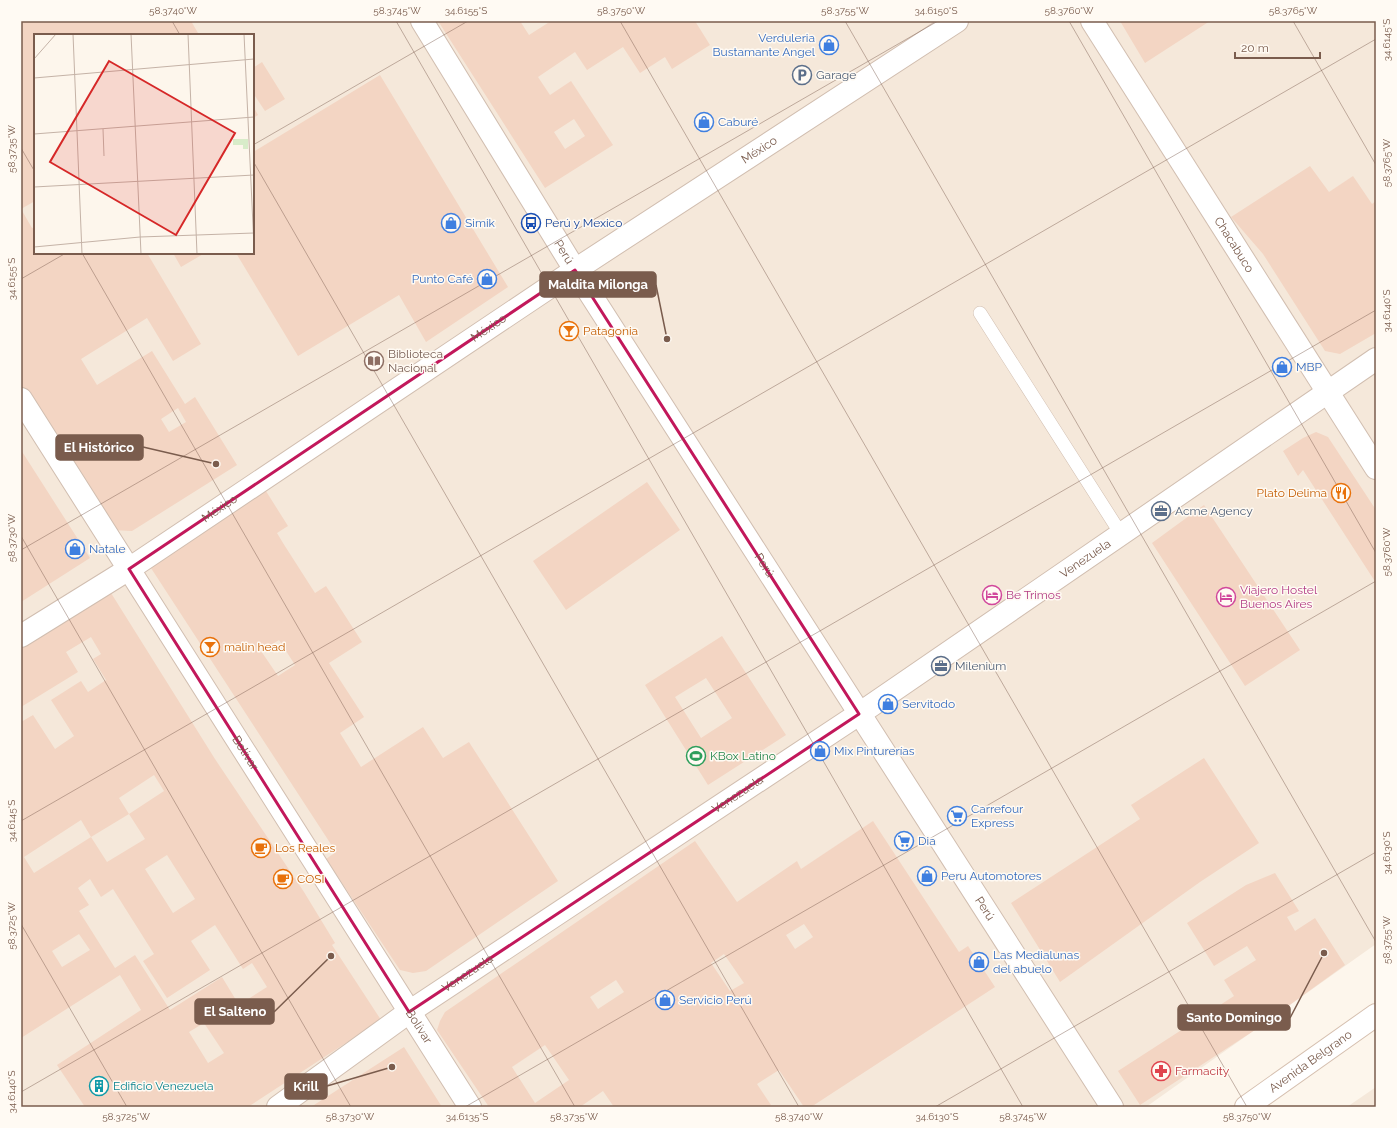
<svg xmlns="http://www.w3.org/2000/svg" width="1397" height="1128" font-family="Raleway,sans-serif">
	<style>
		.residential { fill: #f5e8da; fill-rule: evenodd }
		.building { fill: #f3d5c3; fill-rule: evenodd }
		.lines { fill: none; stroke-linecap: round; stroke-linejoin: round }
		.service-casing { stroke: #d1beb0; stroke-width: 14 }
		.minor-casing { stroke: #d1beb0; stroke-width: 24 }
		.secondary-casing { stroke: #d6c0b0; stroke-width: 24 }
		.service { stroke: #fff; stroke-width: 13 }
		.minor { stroke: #fff; stroke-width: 22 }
		.secondary { stroke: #fff; stroke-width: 22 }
		.marked { fill: none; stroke: #c2185b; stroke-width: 3; stroke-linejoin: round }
		.ticks { fill: none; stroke: #7a5c4d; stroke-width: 1; stroke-opacity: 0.45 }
		.labels { text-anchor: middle; stroke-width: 3; stroke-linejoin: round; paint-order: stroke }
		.shop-label { font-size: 12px; fill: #366cbe; stroke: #fffaf3; text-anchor: start }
		.service-label { font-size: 12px; fill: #4e5e75; stroke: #fffaf3; text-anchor: start }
		.street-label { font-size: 12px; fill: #7a5c4d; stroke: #fffaf3 }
		.transit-label { font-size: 12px; fill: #164399; stroke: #fffaf3; text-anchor: start }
		.food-label { font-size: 12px; fill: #c56008; stroke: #fffaf3; text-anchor: start }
		.education-label { font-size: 12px; fill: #785e54; stroke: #fffaf3; text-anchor: start }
		.hotel-label { font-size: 12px; fill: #b23c85; stroke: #fffaf3; text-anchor: start }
		.leisure-label { font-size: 12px; fill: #27864d; stroke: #fffaf3; text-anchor: start }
		.health-label { font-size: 12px; fill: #be3a42; stroke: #fffaf3; text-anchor: start }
		.culture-label { font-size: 12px; fill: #0d838f; stroke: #fffaf3; text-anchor: start }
		.inset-road { fill: none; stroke: #c5b3a7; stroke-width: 1 }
		.view { fill: #d62828; fill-opacity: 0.15; stroke: #d62828; stroke-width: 2 }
		.inset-edge { fill: none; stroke: #7a5c4d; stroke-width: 2 }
		.leader { fill: none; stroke: #7a5c4d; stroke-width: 1.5 }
		.callout-dot { fill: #7a5c4d; stroke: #fffaf3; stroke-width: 1.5 }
		.callout { fill: #7a5c4d; stroke: #7a5c4d; stroke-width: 1.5 }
		.callout-label { font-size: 13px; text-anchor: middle; font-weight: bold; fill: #fff }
		.neatline { fill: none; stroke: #7a5c4d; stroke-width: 1.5 }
		.ticks-label { font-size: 10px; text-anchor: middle; fill: #7a5c4d }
	</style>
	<rect width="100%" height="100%" fill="#fdf6ec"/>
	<path class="residential" d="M 21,21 L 1376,21 L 1376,944 L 1146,1107 L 21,1107 ZM 35,35 L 253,35 L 253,253 L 35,253 Z
		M 1376,1087 L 1376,1107 L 1347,1107 Z"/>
	<path class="building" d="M 21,21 L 191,21 L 198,33 L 195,35 L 35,35 L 35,201 L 21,209 L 32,228 L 35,227 L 35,253 L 147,253 L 201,344 L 173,361 L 147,318 L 81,359 L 97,385 L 152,351 L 185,404 L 195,397 L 237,465 L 132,531 L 111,530 L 21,389 ZM 178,408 L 186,422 L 169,432 L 161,419 Z
		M 438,21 L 520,21 L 529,35 L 551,21 L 695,21 L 710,45 L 672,69 L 665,57 L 640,73 L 623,47 L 587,70 L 575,52 L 538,77 L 550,95 L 571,81 L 613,145 L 545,188 ZM 574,119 L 585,136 L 565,149 L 554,132 Z
		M 1120,21 L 1210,21 L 1145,63 Z
		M 262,62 L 285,99 L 265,111 L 255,96 L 253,97 L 253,68 Z
		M 380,75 L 508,287 L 426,342 L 399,295 L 298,356 L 236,253 L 253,253 L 253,152 Z
		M 253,106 L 258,115 L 253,118 Z
		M 1310,166 L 1329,192 L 1353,176 L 1372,204 L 1376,201 L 1376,333 L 1340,354 L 1325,351 L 1263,254 L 1231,217 Z
		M 173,253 L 205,253 L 181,267 Z
		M 1316,432 L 1328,437 L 1376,510 L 1376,583 L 1303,470 L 1298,476 L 1283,451 L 1303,438 Z
		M 21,450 L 90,558 L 21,602 Z
		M 647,482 L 680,530 L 566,610 L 533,561 Z
		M 264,488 L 288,526 L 277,533 L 283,543 L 315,593 L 326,586 L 362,642 L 329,663 L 364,717 L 340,733 L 361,767 L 423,727 L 443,758 L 469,742 L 558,881 L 426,971 L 413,973 L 400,970 L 326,859 L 336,852 L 149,565 ZM 279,640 L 295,665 L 278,676 L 261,651 Z
		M 1204,505 L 1300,650 L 1245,686 L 1152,543 Z
		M 111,593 L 215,759 L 304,892 L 335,943 L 332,945 L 381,1020 L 248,1107 L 85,1107 L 57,1065 L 141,1010 L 120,975 L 21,1038 L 21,722 L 33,715 L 55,749 L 74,736 L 51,700 L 81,681 L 88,692 L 106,680 L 93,659 L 101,654 L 91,637 L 66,652 L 78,672 L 21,707 L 21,649 ZM 154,775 L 164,791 L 129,814 L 145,839 L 107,862 L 91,837 L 34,873 L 24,857 L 81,820 L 91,837 L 129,814 L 119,798 ZM 167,855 L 195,899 L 173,913 L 145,869 ZM 90,879 L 101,897 L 113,889 L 154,954 L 143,961 L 167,998 L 210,970 L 191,941 L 215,925 L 243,969 L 252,963 L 267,987 L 239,1005 L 222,977 L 170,1010 L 135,955 L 115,968 L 79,911 L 89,905 L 78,888 ZM 79,934 L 90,950 L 62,967 L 52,951 ZM 204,1023 L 224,1053 L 208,1063 L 189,1032 Z
		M 722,636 L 786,735 L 708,785 L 645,685 ZM 706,678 L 732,718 L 701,738 L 675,697 Z
		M 1204,758 L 1259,843 L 1200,882 L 1060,982 L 1011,903 L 1140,819 L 1131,805 Z
		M 873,821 L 959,952 L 968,946 L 995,987 L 811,1107 L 804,1107 L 779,1070 L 757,1084 L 771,1105 L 768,1107 L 614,1107 L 603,1091 L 580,1107 L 489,1107 L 437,1030 L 440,1021 L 445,1012 L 695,841 L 737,902 L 797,861 L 801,869 ZM 804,924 L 813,937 L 795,949 L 786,935 ZM 724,954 L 744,983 L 730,991 L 711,963 ZM 616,980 L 624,992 L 598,1009 L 590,997 ZM 545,1045 L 569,1080 L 535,1103 L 512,1067 Z
		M 1275,873 L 1299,911 L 1287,917 L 1295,931 L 1315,918 L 1345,965 L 1255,1030 L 1140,1105 L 1118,1071 L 1234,996 L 1224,980 L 1256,960 L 1247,946 L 1214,966 L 1187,923 L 1246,885 Z
		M 404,1047 L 442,1107 L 310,1107 L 314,1105 Z"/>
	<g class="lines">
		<g class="service-casing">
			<path id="service" d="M 980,313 L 1121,534"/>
		</g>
		<g class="minor-casing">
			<g id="minor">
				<path id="s1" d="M 422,21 L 575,270 L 1112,1107"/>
				<path id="s2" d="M 1092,21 L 1376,468"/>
				<path id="s3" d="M 21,399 L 470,1107"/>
				<path id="s4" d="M 21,636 L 129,569 L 575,270 L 957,21"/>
				<path id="s5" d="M 278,1107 L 409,1012 L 859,714 L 1376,359"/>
			</g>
		</g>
		<g class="secondary-casing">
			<g id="secondary">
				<path id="s6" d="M 1246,1107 L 1376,1015"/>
			</g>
		</g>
		<use href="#service" class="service"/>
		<use href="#minor" class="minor"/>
		<use href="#secondary" class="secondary"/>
	</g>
	<path class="marked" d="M 575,270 L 859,714 L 409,1012 L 129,569 Z"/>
	<path class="ticks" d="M 172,21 L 180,35M 396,21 L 1023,1107M 620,21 L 1247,1107M 845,21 L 1376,942M 1069,21 L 1376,553M 1293,21 L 1376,165M 253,145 L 468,21M 21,148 L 35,172M 253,161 L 799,1107M 82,253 L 575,1107M 21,279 L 66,253M 21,536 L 351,1107M 21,550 L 938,21M 21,821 L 1376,39M 21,924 L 127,1107M 21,1092 L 1376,310M 465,1107 L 1376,581M 935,1107 L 1376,852"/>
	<defs>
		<g id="shop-ring" transform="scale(1)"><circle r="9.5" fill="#fffaf3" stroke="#3f7fe0" stroke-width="1.5"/><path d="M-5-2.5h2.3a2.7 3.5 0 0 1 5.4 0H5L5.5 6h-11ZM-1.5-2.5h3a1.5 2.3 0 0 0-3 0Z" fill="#3f7fe0"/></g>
		<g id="parking-ring" transform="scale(1)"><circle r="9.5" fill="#fffaf3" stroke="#5c6f8a" stroke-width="1.5"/><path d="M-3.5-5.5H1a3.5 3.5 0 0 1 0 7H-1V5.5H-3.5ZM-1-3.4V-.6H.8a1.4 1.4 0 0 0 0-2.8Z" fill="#5c6f8a"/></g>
		<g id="bus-ring" transform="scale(1)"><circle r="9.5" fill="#fffaf3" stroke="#1a4fb4" stroke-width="1.5"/><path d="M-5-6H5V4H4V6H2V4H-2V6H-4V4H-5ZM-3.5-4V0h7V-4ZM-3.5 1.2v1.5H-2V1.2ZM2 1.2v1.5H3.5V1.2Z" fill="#1a4fb4"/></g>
		<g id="bar-ring" transform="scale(1)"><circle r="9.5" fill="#fffaf3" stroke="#e8710a" stroke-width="1.5"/><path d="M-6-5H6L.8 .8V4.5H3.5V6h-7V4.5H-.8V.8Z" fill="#e8710a"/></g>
		<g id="library-ring" transform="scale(1)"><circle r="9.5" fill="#fffaf3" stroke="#8d6e63" stroke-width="1.5"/><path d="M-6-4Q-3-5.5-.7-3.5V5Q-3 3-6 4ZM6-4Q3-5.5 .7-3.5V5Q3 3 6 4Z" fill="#8d6e63"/></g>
		<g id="restaurant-ring" transform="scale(1)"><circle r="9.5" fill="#fffaf3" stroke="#e8710a" stroke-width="1.5"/><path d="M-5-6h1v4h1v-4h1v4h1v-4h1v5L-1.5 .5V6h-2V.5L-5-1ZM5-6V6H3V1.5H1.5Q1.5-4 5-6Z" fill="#e8710a"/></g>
		<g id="office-ring" transform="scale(1)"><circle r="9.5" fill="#fffaf3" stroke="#5c6f8a" stroke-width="1.5"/><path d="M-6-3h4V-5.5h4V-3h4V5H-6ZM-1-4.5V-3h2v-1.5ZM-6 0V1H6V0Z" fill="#5c6f8a"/></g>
		<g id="hotel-ring" transform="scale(1)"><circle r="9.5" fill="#fffaf3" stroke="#d1479c" stroke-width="1.5"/><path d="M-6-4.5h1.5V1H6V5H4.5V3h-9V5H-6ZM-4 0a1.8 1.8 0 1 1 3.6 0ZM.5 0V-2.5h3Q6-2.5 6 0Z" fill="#d1479c"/></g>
		<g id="stadium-ring" transform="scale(1)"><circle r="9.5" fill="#fffaf3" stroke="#2e9e5b" stroke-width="1.5"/><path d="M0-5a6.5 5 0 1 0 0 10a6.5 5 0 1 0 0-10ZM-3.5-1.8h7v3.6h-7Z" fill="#2e9e5b"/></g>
		<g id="supermarket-ring" transform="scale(1)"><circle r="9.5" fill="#fffaf3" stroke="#3f7fe0" stroke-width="1.5"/><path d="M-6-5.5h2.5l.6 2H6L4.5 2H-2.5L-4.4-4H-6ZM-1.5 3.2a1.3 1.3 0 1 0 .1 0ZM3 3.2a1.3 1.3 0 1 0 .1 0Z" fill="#3f7fe0"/></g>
		<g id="cafe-ring" transform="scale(1)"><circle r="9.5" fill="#fffaf3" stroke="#e8710a" stroke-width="1.5"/><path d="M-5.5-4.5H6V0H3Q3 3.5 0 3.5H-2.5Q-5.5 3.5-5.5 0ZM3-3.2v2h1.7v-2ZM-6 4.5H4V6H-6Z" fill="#e8710a"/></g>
		<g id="pharmacy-ring" transform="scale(1)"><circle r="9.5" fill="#fffaf3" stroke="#e0444e" stroke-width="1.5"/><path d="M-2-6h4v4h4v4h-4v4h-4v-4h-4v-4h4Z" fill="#e0444e"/></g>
		<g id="building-ring" transform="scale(1)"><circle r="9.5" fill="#fffaf3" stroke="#0f9aa8" stroke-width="1.5"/><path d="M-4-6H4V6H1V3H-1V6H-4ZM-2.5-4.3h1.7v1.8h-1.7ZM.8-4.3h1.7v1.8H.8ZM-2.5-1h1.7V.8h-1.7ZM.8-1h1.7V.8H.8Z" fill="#0f9aa8"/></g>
	</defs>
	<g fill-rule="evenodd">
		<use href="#shop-ring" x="829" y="45"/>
		<use href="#parking-ring" x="802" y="75"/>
		<use href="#shop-ring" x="704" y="122"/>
		<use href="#shop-ring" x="451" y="223"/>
		<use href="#bus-ring" x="531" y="223"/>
		<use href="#shop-ring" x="487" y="279"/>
		<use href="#bar-ring" x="569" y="331"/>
		<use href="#library-ring" x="374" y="361"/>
		<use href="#shop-ring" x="1282" y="367"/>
		<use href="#restaurant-ring" x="1341" y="493"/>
		<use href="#office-ring" x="1161" y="511"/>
		<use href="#shop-ring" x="75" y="549"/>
		<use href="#hotel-ring" x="992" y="595"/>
		<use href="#hotel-ring" x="1226" y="597"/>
		<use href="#bar-ring" x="210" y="647"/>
		<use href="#office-ring" x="941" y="666"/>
		<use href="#shop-ring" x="888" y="704"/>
		<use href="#shop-ring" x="820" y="751"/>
		<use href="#stadium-ring" x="696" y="756"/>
		<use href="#supermarket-ring" x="957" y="816"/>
		<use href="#supermarket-ring" x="904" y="841"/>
		<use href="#cafe-ring" x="261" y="848"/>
		<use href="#shop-ring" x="927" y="876"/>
		<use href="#cafe-ring" x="283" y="879"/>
		<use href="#shop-ring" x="979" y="962"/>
		<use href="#shop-ring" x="665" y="1000"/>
		<use href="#pharmacy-ring" x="1161" y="1071"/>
		<use href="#building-ring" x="99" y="1086"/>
	</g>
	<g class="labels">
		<g class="shop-label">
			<text x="815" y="42" text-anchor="end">Verduleria<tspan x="815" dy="14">Bustamante Angel</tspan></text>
			<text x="718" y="126">Caburé</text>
			<text x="465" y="227">Simik</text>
			<text x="473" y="283" text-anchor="end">Punto Café</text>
			<text x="1296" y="371">MBP</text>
			<text x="89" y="553">Natale</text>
			<text x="902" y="708">Servitodo</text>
			<text x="834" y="755">Mix Pinturerías</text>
			<text x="971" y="813">Carrefour<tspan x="971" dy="14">Express</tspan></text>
			<text x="918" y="845">Dia</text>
			<text x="941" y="880">Peru Automotores</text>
			<text x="993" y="959">Las Medialunas<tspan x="993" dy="14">del abuelo</tspan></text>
			<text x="679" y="1004">Servicio Perú</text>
		</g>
		<g class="service-label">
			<text x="816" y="79">Garage</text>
			<text x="1175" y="515">Acme Agency</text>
			<text x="955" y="670">Milenium</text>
		</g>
		<g class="street-label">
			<text dy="4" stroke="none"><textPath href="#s4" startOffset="884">México</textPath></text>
			<text dy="4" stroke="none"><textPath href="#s2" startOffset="265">Chacabuco</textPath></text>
			<text dy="4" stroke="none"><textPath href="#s1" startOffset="271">Perú</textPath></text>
			<text dy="4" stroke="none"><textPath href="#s4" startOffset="560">México</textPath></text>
			<text dy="4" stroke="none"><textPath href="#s4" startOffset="236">México</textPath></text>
			<text dy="4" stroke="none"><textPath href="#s5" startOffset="976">Venezuela</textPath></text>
			<text dy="4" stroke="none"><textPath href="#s1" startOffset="643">Perú</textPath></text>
			<text dy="4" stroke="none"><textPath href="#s3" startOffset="419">Bolívar</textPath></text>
			<text dy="4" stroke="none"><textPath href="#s5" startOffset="556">Venezuela</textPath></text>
			<text dy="4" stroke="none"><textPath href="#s1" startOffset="1051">Perú</textPath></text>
			<text dy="4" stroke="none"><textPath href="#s5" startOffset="232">Venezuela</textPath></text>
			<text dy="4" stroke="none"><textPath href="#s3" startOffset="743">Bolívar</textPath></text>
			<text dy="4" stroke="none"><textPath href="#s6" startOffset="79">Avenida Belgrano</textPath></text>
		</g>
		<g class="transit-label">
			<text x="545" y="227">Perú y Mexico</text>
		</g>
		<g class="food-label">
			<text x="583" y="335">Patagonia</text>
			<text x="1327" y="497" text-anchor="end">Plato Delima</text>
			<text x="224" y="651">malin head</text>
			<text x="275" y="852">Los Reales</text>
			<text x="297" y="883">COSI</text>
		</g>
		<g class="education-label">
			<text x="388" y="358">Biblioteca<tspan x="388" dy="14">Nacional</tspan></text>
		</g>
		<g class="hotel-label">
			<text x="1240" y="594">Viajero Hostel<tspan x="1240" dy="14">Buenos Aires</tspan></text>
			<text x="1006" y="599">Be Trimos</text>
		</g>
		<g class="leisure-label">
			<text x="710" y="760">KBox Latino</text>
		</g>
		<g class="health-label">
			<text x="1175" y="1075">Farmacity</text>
		</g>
		<g class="culture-label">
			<text x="113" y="1090">Edificio Venezuela</text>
		</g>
	</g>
	<g transform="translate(34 34)">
		<rect width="220" height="220" fill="#fdf6ec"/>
		<path d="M 199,105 L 214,105 L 214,115 L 209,115 L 209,111 L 199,111 Z" fill="#d8ecc9"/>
		<path class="inset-road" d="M 39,0 L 48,220M 97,0 L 107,220M 154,0 L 163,220M 210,0 L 220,213M 0,25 L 22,0M 0,44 L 220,25M 69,95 L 70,122M 0,100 L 220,83M 0,153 L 220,141M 0,213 L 106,203 L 220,199"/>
		<path class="view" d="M 75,27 L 201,99 L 142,201 L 16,128 Z"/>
		<rect width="220" height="220" class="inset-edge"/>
	</g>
	<path class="leader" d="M667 339L656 285M216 464L143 447M331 956L274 1012M1324 953L1290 1018M392 1067L327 1086"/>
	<g class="callout-dot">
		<circle cx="667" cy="339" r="4"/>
		<circle cx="216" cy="464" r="4"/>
		<circle cx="331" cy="956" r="4"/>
		<circle cx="1324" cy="953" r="4"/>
		<circle cx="392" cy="1067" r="4"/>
	</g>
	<g class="callout">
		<rect x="540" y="272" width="116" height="25" rx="4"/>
		<rect x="56" y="435" width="87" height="25" rx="4"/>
		<rect x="195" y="999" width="79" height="25" rx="4"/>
		<rect x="1178" y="1005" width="112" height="25" rx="4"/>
		<rect x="285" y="1074" width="42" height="25" rx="4"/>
	</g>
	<g class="callout-label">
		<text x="598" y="289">Maldita Milonga</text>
		<text x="99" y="452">El Histórico</text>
		<text x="235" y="1016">El Salteno</text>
		<text x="1234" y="1022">Santo Domingo</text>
		<text x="306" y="1091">Krill</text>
	</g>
	<rect width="1397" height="1128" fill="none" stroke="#fffaf3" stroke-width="44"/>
	<path d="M1235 52v6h85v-6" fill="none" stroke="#7a5c4d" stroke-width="2"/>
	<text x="1241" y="52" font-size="12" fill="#7a5c4d" stroke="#fffaf3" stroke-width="3" paint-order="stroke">20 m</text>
	<rect x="22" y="22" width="1353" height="1084" class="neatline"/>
	<g class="ticks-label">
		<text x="173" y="14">58.3740°W</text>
		<text x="397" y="14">58.3745°W</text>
		<text x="466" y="14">34.6155°S</text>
		<text x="621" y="14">58.3750°W</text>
		<text x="845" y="14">58.3755°W</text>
		<text x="936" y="14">34.6150°S</text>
		<text x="1069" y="14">58.3760°W</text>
		<text x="1293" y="14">58.3765°W</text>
		<text transform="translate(1386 40) rotate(-90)" y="4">34.6145°S</text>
		<text transform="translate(11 149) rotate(-90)" y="4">58.3735°W</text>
		<text transform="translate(1386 163) rotate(-90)" y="4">58.3765°W</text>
		<text transform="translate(11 279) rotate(-90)" y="4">34.6155°S</text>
		<text transform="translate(1386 311) rotate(-90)" y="4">34.6140°S</text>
		<text transform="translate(11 538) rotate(-90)" y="4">58.3730°W</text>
		<text transform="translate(1386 552) rotate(-90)" y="4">58.3760°W</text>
		<text transform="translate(11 821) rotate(-90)" y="4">34.6145°S</text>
		<text transform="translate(1386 853) rotate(-90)" y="4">34.6130°S</text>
		<text transform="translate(11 926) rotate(-90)" y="4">58.3725°W</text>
		<text transform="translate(1386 940) rotate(-90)" y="4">58.3755°W</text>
		<text transform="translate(11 1092) rotate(-90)" y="4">34.6140°S</text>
		<text x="126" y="1120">58.3725°W</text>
		<text x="350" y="1120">58.3730°W</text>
		<text x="467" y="1120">34.6135°S</text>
		<text x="574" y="1120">58.3735°W</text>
		<text x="799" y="1120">58.3740°W</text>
		<text x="937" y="1120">34.6130°S</text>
		<text x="1023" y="1120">58.3745°W</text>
		<text x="1247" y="1120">58.3750°W</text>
	</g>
</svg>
